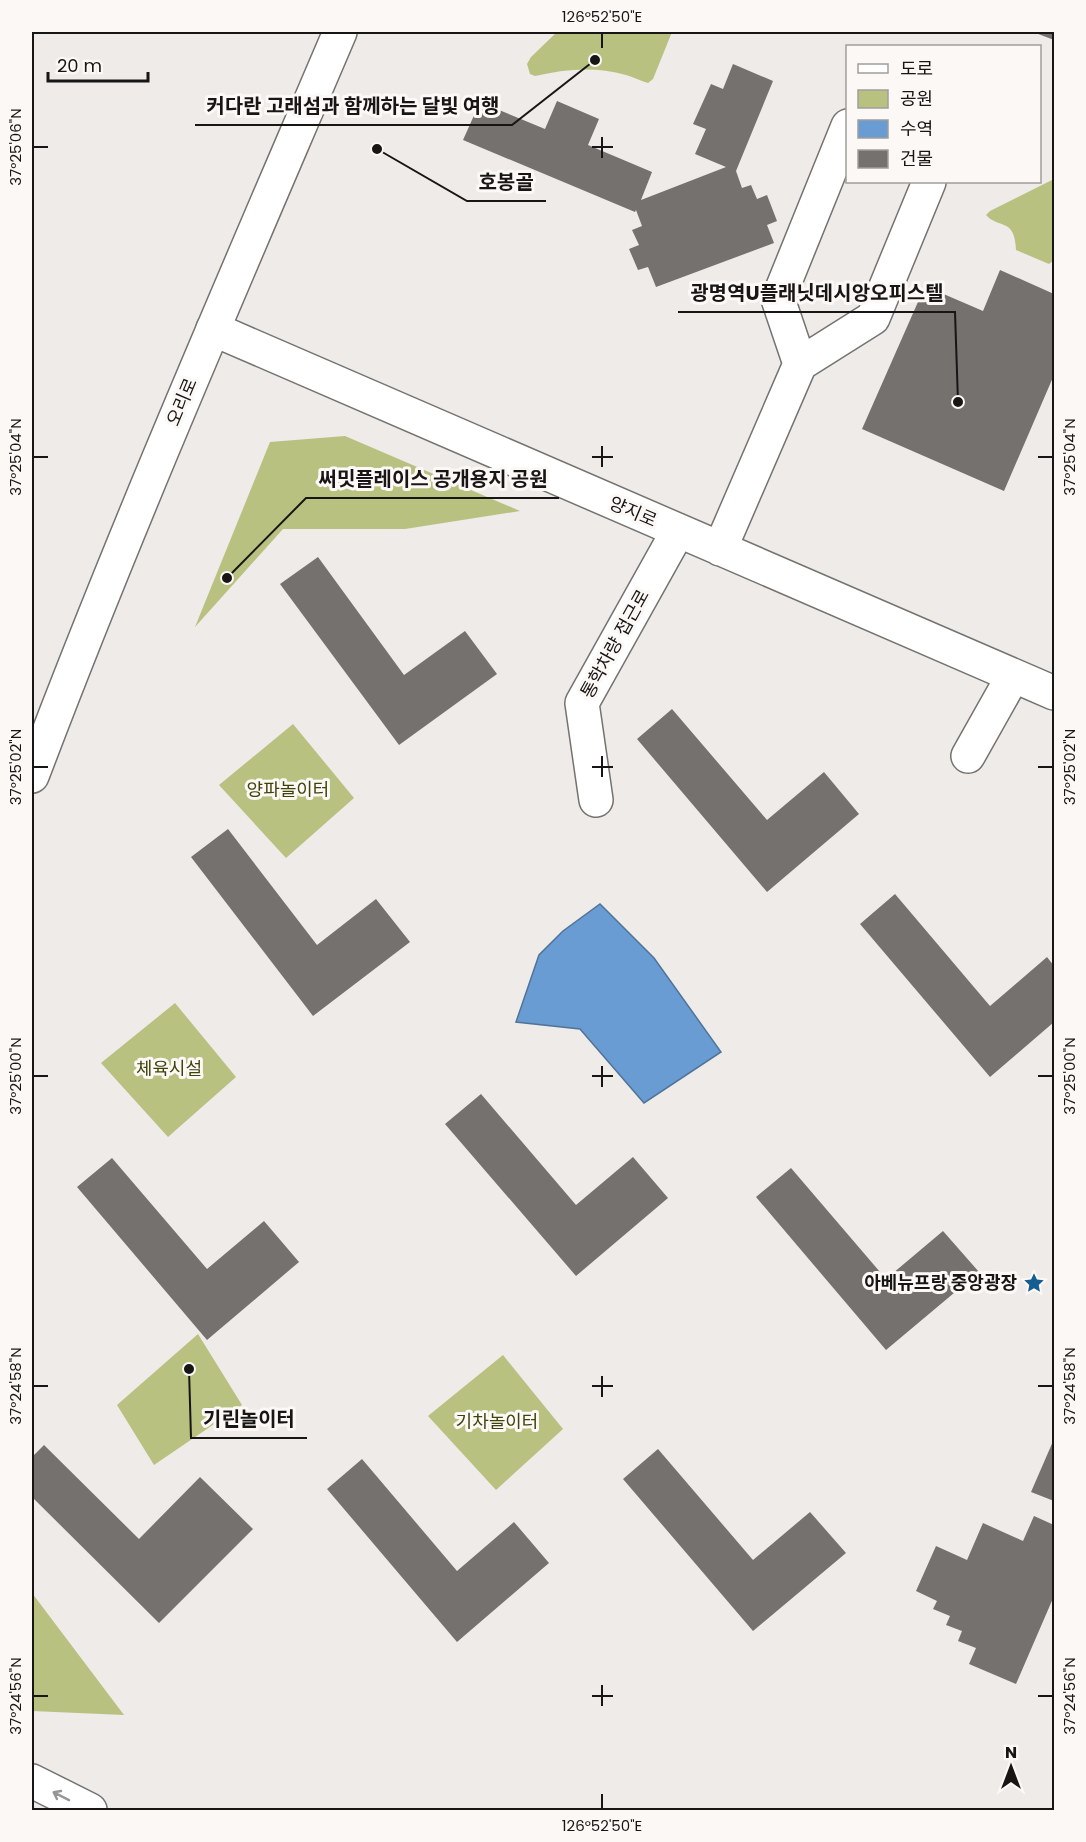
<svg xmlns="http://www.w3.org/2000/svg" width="1086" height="1842" font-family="Poppins,'Noto Sans KR',sans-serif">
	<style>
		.green { fill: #b9c181 }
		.water { fill: #699cd2; stroke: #507499; stroke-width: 1.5 }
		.building { fill: #74716f }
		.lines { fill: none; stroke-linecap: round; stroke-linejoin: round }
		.minor-casing { stroke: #757270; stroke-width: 36 }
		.major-casing { stroke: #757270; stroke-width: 36 }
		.minor { stroke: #fff; stroke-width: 33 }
		.major { stroke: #fff; stroke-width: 33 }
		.oneway { stroke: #979696 }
		.ticks { fill: none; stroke: #171615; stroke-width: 2 }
		.labels { text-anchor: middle; stroke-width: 6; stroke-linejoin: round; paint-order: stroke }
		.street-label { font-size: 18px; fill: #171615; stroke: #fbf8f5 }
		.park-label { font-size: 18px; fill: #3e4309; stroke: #fbf8f5 }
		.poi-label { font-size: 18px; font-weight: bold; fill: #171615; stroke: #fbf8f5; text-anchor: end }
		.leader { fill: none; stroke: #171615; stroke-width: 2 }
		.callout-dot { fill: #171615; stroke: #fbf8f5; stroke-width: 2 }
		.callout-label { font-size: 20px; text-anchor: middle; font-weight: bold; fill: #171615; stroke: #fbf8f5; stroke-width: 6; stroke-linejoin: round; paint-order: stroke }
		.neatline { fill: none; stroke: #171615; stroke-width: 2 }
		.ticks-label { font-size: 15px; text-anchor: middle; fill: #171615 }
	</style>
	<rect width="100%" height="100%" fill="#eeebe8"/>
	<path class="green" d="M 557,32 L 672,32 L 653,79 L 648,83 C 641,81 633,77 626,75 C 595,66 565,69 535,76 L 530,74 L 527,64 L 531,57 Z
		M 1054,179 L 1054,260 L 1049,264 L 1016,250 C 1015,217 998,229 986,215 L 990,211 Z
		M 345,436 L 520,511 L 405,529 L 283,529 L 195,627 L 270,442 Z
		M 293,724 L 354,798 L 286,858 L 219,785 Z
		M 175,1003 L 236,1077 L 168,1137 L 101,1063 Z
		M 198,1334 L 242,1405 L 154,1465 L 117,1405 Z
		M 503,1355 L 563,1429 L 496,1490 L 428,1416 Z
		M 32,1593 L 124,1715 L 32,1711 Z"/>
	<path class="water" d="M 600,904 L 654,958 L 721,1052 L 644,1103 L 580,1029 L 516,1022 L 539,955 L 563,931 Z"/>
	<path class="building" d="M 1033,32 L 1054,32 L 1054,40 Z
		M 733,64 L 773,81 L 736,171 L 742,188 L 751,185 L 757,199 L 767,195 L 777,221 L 767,225 L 774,243 L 656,287 L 648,267 L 638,270 L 629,249 L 639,245 L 632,230 L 642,226 L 636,210 L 635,212 L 463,140 L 480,102 L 545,129 L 557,101 L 599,119 L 588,145 L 652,172 L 641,200 L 726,167 L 695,154 L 706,129 L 693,124 L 711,84 L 723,89 Z
		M 1000,270 L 1054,294 L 1054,375 L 1004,491 L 862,429 L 925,286 L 983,311 Z
		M 318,557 L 404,675 L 465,631 L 497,674 L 399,745 L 280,584 Z
		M 672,709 L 767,820 L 824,772 L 859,814 L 767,892 L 637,739 Z
		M 228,829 L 317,945 L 376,899 L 410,942 L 313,1016 L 191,857 Z
		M 895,894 L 990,1006 L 1047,957 L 1054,966 L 1054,1022 L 990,1077 L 860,924 Z
		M 481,1094 L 576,1205 L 633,1157 L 668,1198 L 576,1276 L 445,1124 Z
		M 112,1158 L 207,1269 L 264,1221 L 299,1262 L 207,1340 L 77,1187 Z
		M 791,1168 L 886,1279 L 943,1231 L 979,1272 L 886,1350 L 756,1197 Z
		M 1054,1439 L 1054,1501 L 1031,1492 Z
		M 44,1445 L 139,1539 L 200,1477 L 253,1529 L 159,1623 L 32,1497 L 32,1457 Z
		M 658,1449 L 753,1560 L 810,1512 L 846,1553 L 753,1631 L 623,1479 Z
		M 362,1459 L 457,1571 L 514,1522 L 549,1563 L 457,1642 L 327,1489 Z
		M 1034,1516 L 1054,1525 L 1054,1596 L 1016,1684 L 969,1664 L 976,1648 L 958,1641 L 962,1631 L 946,1625 L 950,1616 L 933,1609 L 937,1601 L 916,1591 L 936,1546 L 967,1560 L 983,1523 L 1023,1541 Z"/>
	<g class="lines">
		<g class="minor-casing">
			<path id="minor" d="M 213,329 L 1054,693
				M 800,364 L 873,318 L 929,182
				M 720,549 L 800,364 L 778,299 L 848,126
				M 968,756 L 1013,676
				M 596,800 L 582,703 L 678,531"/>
		</g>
		<g class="major-casing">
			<path id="major" d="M 32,776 C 127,525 235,278 340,32
				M 32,1781 L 90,1810"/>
		</g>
		<use href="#minor" class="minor"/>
		<use href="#major" class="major"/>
	</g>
	<defs><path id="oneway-shaft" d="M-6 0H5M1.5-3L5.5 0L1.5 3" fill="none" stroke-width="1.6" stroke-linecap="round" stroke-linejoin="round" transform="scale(1.5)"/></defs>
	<use class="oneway" href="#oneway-shaft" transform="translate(61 1796) rotate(-153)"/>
	<path class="ticks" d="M 602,33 L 602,48M 602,137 L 602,158M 33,147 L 48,147M 592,147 L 613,147M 602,446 L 602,467M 33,457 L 48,457M 592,457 L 613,457M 1038,457 L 1053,457M 602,756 L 602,777M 33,767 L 48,767M 592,767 L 613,767M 1038,767 L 1053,767M 602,1066 L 602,1087M 33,1076 L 48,1076M 592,1076 L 613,1076M 1038,1076 L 1053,1076M 602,1376 L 602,1397M 33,1386 L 48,1386M 592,1386 L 613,1386M 1038,1386 L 1053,1386M 602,1685 L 602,1706M 33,1696 L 48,1696M 592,1696 L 613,1696M 1038,1696 L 1053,1696M 602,1794 L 602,1809"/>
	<defs>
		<g id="sight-bare" transform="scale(1.62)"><path d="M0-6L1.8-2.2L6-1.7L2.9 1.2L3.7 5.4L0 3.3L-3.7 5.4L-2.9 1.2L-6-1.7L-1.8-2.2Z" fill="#145d90" stroke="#fbf8f5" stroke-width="2.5" paint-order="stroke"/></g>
	</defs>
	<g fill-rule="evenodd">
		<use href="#sight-bare" x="1034" y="1283"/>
	</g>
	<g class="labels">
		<g class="street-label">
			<text transform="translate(182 402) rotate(-67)" y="6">오리로</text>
			<text transform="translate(633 512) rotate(23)" y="6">양지로</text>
			<text transform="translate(615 644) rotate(-61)" y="6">통학차량 접근로</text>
		</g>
		<g class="park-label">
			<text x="288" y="796">양파놀이터</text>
			<text x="169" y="1075">체육시설</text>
			<text x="497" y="1428">기차놀이터</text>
		</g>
		<g class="poi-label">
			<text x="1017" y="1289">아베뉴프랑 중앙광장</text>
		</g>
	</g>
	<path class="leader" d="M595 60L512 125H195M377 149L467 201H546M958 402L955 312H678M227 578L306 498H559M189 1369L191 1438H307"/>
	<g class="callout-dot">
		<circle cx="595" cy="60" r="6"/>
		<circle cx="377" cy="149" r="6"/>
		<circle cx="958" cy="402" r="6"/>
		<circle cx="227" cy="578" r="6"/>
		<circle cx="189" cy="1369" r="6"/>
	</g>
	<g class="callout-label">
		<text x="353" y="113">커다란 고래섬과 함께하는 달빛 여행</text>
		<text x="506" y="189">호봉골</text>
		<text x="817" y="300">광명역U플래닛데시앙오피스텔</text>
		<text x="433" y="486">써밋플레이스 공개용지 공원</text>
		<text x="249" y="1426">기린놀이터</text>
	</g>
	<rect width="1086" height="1842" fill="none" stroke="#fbf8f5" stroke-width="66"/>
	<rect x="846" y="45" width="195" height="138" fill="#fbf8f5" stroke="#a09e9b" stroke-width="1.5"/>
	<rect x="858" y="64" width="30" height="9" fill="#ffffff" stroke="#a09e9b" stroke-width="1.5"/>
	<text x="900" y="75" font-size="18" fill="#171615">도로</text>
	<rect x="858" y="90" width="30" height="18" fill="#b9c181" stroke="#a09e9b" stroke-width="1.5"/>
	<text x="900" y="105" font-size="18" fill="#171615">공원</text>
	<rect x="858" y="120" width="30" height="18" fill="#699cd2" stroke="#a09e9b" stroke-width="1.5"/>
	<text x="900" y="135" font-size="18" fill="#171615">수역</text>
	<rect x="858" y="150" width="30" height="18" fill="#74716f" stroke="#a09e9b" stroke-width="1.5"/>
	<text x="900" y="165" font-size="18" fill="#171615">건물</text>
	<g transform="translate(1011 1767)" stroke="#fbf8f5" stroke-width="4.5" paint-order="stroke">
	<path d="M0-4.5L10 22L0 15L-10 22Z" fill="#171615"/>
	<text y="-9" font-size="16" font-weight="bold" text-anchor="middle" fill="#171615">N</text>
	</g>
	<path d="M48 72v9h100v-9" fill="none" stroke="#171615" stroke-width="3"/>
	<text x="57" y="72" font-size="18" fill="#171615" stroke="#fbf8f5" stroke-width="4.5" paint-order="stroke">20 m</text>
	<rect x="33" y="33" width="1020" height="1776" class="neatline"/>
	<g class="ticks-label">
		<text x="602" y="22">126°52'50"E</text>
		<text transform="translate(16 147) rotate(-90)" y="5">37°25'06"N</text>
		<text transform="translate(16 457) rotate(-90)" y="5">37°25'04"N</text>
		<text transform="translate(1070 457) rotate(-90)" y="5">37°25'04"N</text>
		<text transform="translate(16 767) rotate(-90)" y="5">37°25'02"N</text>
		<text transform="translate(1070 767) rotate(-90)" y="5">37°25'02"N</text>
		<text transform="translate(16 1076) rotate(-90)" y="5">37°25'00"N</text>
		<text transform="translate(1070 1076) rotate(-90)" y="5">37°25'00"N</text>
		<text transform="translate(16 1386) rotate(-90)" y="5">37°24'58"N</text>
		<text transform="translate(1070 1386) rotate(-90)" y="5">37°24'58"N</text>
		<text transform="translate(16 1696) rotate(-90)" y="5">37°24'56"N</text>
		<text transform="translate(1070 1696) rotate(-90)" y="5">37°24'56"N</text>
		<text x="602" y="1831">126°52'50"E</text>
	</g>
</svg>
